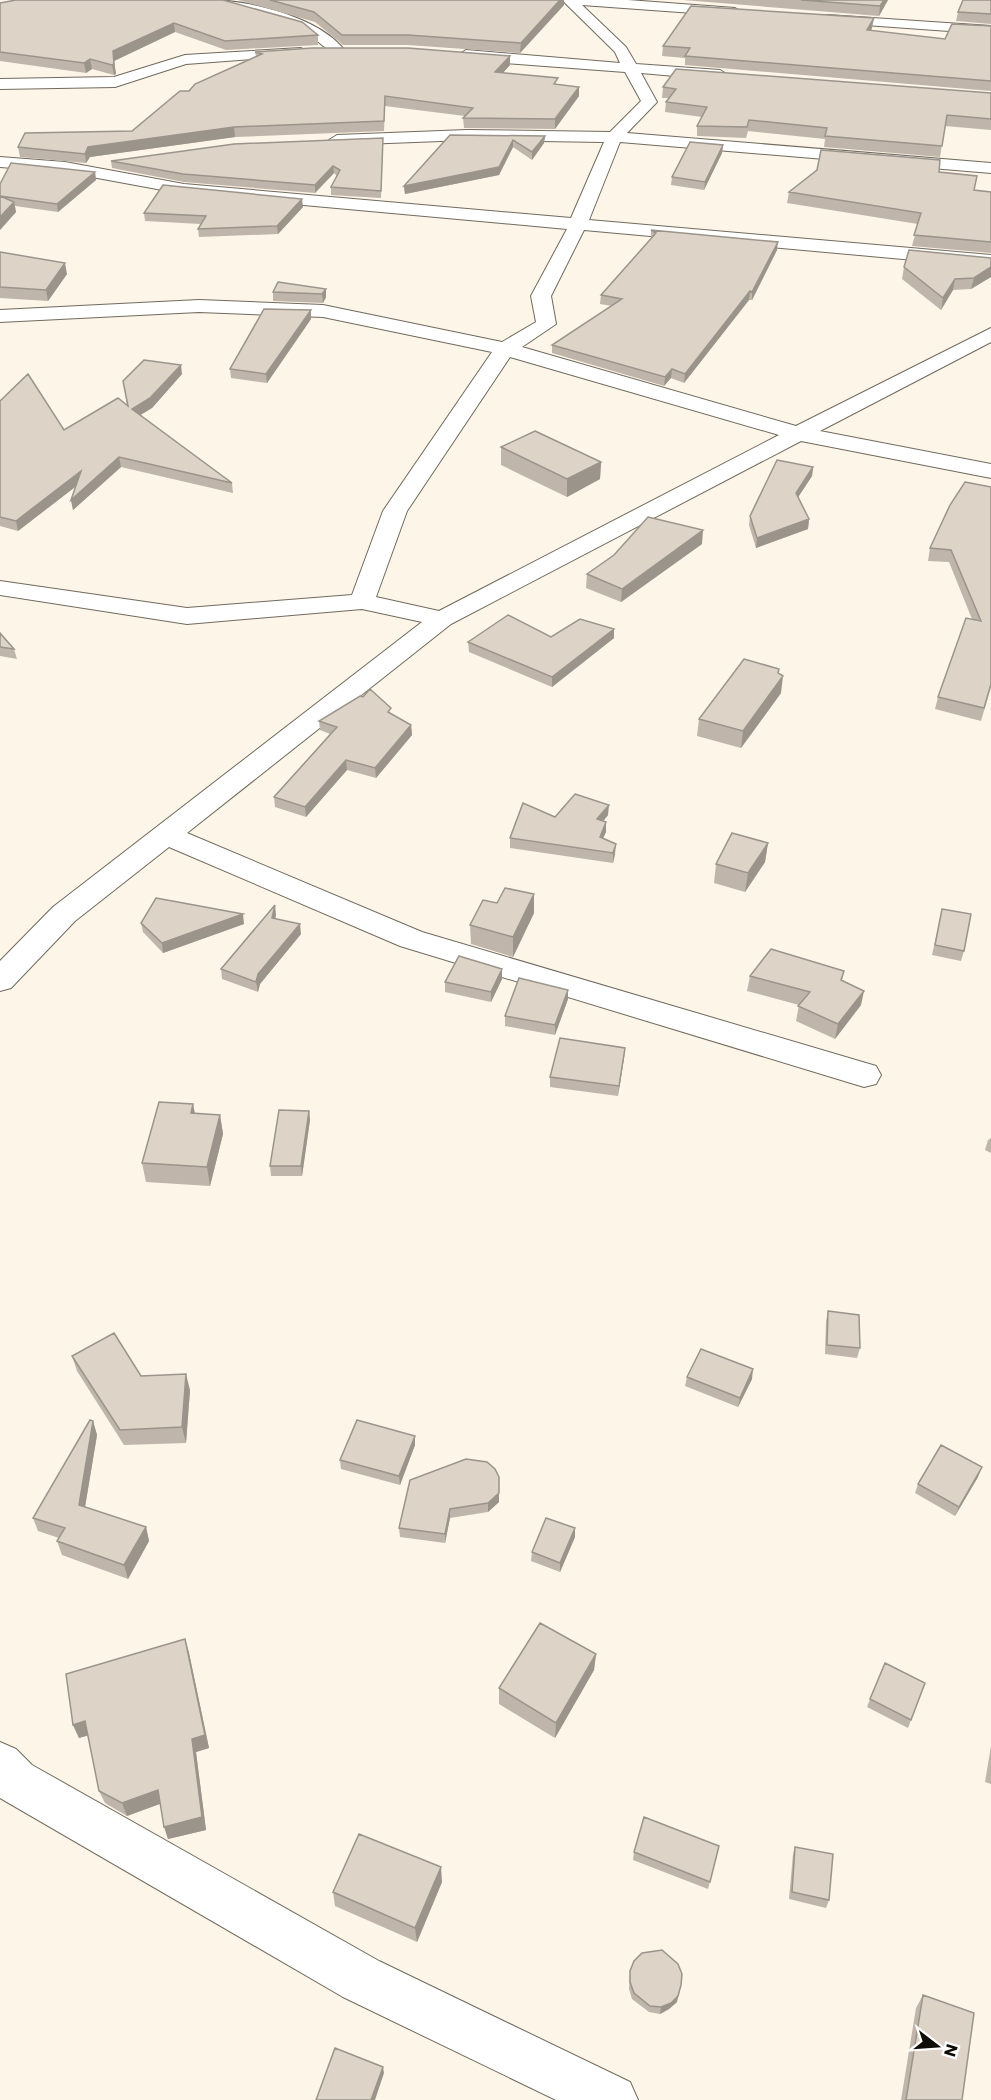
<svg xmlns="http://www.w3.org/2000/svg" width="991" height="2100" font-family="Poppins,sans-serif">
	<style>
		.lines { fill: none; stroke-linecap: round; stroke-linejoin: round }
		.minor-casing { stroke: #716a5e; stroke-width: 2 }
		.minor { fill: #fff; fill-rule: evenodd }
		.wall { fill: #bfb5ab }
		.shaded-wall { fill: #9b948b }
		.building { fill: #ded3c7; stroke: #9b948b; stroke-width: 1.5 }
	</style>
	<rect width="100%" height="100%" fill="#fdf5e7"/>
	<g class="lines">
		<g class="minor-casing">
			<path id="minor" d="M 208,0 C 249,0 320,17 345,51 L 338,55 L 333,54 L 304,30 L 210,3 Z
				M 562,0 L 628,0 L 735,8 L 742,12 L 735,16 L 582,5 L 626,47 L 636,64 L 720,70 L 728,75 L 720,80 L 641,73 L 657,102 L 627,133 L 991,163 L 991,173 L 620,142 L 589,220 L 991,255 L 991,267 L 584,230 L 551,296 L 556,324 L 522,347 L 796,426 L 991,328 L 991,342 L 820,431 L 991,464 L 991,478 L 801,441 L 451,624 L 187,833 L 422,932 L 876,1066 L 881,1075 L 876,1084 L 864,1087 L 400,946 L 169,847 L 75,921 L 11,988 L 0,991 L 0,961 L 53,907 L 422,622 L 362,609 L 187,624 L 0,595 L 0,581 L 187,608 L 352,595 L 383,511 L 492,352 L 323,317 L 199,312 L 0,322 L 0,310 L 199,300 L 323,305 L 502,342 L 536,322 L 531,296 L 567,229 L 184,194 L 65,172 L 0,167 L 0,157 L 65,162 L 184,184 L 571,218 L 604,142 L 467,140 L 337,145 L 329,140 L 337,135 L 467,130 L 610,132 L 641,101 L 625,72 L 466,60 L 458,55 L 466,50 L 620,63 L 615,52 ZM 510,357 L 779,435 L 439,611 L 376,597 L 407,511 Z
				M 828,15 L 991,26 L 991,34 L 823,22 L 821,19 L 823,16 Z
				M 301,48 L 308,52 L 306,55 L 186,64 L 115,87 L 0,89 L 0,79 L 114,77 L 185,55 Z
				M 0,1742 L 16,1749 L 32,1765 L 379,1961 L 630,2082 L 638,2100 L 556,2100 L 343,1997 L 0,1798 Z"/>
		</g>
		<use href="#minor" class="minor"/>
	</g>
	<path class="wall" d="M 238,0 L 564,0 L 564,5 L 520,53 L 408,45 L 343,45 L 315,22 Z
		M 683,0 L 888,0 L 879,16 Z
		M 991,0 L 991,24 L 956,21 L 958,12 Z
		M 0,3 L 318,35 L 318,45 L 226,50 L 175,32 L 114,61 L 116,74 L 114,75 L 92,69 L 86,73 L 0,61 Z
		M 991,26 L 991,91 L 685,65 L 685,58 L 662,56 L 663,46 L 872,28 L 871,31 L 945,39 Z
		M 255,52 L 510,65 L 502,73 L 558,85 L 579,96 L 555,129 L 464,128 L 463,118 L 465,116 L 385,106 L 384,131 L 235,137 L 90,157 L 86,163 L 20,157 L 18,147 L 132,131 L 189,91 L 256,57 Z
		M 663,87 L 991,93 L 991,130 L 945,126 L 940,157 L 824,147 L 825,139 L 748,131 L 746,138 L 697,136 L 697,126 L 702,117 L 665,112 L 666,102 L 669,98 L 662,98 Z
		M 450,135 L 545,136 L 544,143 L 532,160 L 513,147 L 499,175 L 405,194 L 404,186 Z
		M 723,145 L 722,153 L 704,190 L 671,185 L 672,177 Z
		M 383,146 L 381,198 L 331,195 L 331,187 L 337,176 L 334,173 L 315,193 L 184,182 L 112,168 L 111,161 Z
		M 95,172 L 96,180 L 58,212 L 15,206 L 16,212 L 0,230 L 0,184 Z
		M 939,172 L 974,190 L 991,192 L 991,253 L 912,246 L 918,224 L 787,203 L 789,192 Z
		M 303,207 L 278,234 L 199,237 L 198,229 L 201,224 L 145,221 L 144,213 Z
		M 651,230 L 777,250 L 752,300 L 749,300 L 684,383 L 671,378 L 664,386 L 552,353 L 552,345 L 612,306 L 600,304 L 601,295 L 651,239 Z
		M 0,252 L 67,274 L 48,301 L 0,298 Z
		M 991,258 L 991,277 L 971,289 L 953,290 L 941,310 L 902,279 L 904,267 Z
		M 326,289 L 326,297 L 323,303 L 273,301 L 273,292 Z
		M 311,310 L 311,319 L 267,383 L 231,378 L 230,369 Z
		M 182,374 L 152,408 L 140,415 L 232,483 L 233,493 L 121,467 L 73,510 L 71,500 L 76,486 L 18,531 L 0,526 L 0,401 L 64,430 L 127,405 L 123,381 Z
		M 501,447 L 601,462 L 600,479 L 567,497 L 501,465 Z
		M 813,467 L 812,476 L 798,497 L 809,519 L 808,529 L 756,548 L 749,525 L 750,516 Z
		M 991,487 L 991,687 L 981,721 L 935,709 L 938,697 L 972,619 L 949,562 L 928,561 L 930,548 Z
		M 702,544 L 621,602 L 586,588 L 587,574 L 614,555 Z
		M 0,633 L 14,649 L 17,659 L 0,656 Z
		M 551,637 L 614,638 L 552,687 L 469,652 L 468,642 Z
		M 779,669 L 778,673 L 781,693 L 741,748 L 697,736 L 699,719 Z
		M 391,714 L 411,725 L 412,735 L 376,778 L 347,770 L 306,817 L 275,807 L 274,797 L 330,734 L 320,730 L 319,721 Z
		M 608,815 L 603,821 L 606,832 L 603,838 L 615,854 L 613,863 L 510,848 L 510,838 L 555,817 Z
		M 768,843 L 765,862 L 745,892 L 714,883 L 716,864 Z
		M 942,909 L 964,951 L 961,961 L 932,955 Z
		M 534,913 L 513,957 L 471,944 L 470,925 Z
		M 276,915 L 275,919 L 301,934 L 260,984 L 258,992 L 222,979 L 221,969 Z
		M 141,923 L 244,924 L 163,953 L 143,932 Z
		M 844,971 L 842,981 L 861,1005 L 835,1039 L 796,1021 L 799,1005 L 747,991 L 750,976 Z
		M 502,979 L 491,1002 L 445,992 L 445,982 Z
		M 568,999 L 555,1035 L 505,1026 L 505,1016 Z
		M 624,1058 L 618,1096 L 550,1087 L 550,1077 Z
		M 309,1111 L 310,1120 L 302,1176 L 271,1176 L 270,1166 Z
		M 195,1114 L 220,1115 L 223,1134 L 210,1186 L 146,1182 L 142,1163 Z
		M 991,1138 L 991,1153 L 985,1150 L 988,1140 Z
		M 828,1311 L 860,1348 L 857,1358 L 825,1354 L 826,1321 Z
		M 72,1356 L 190,1390 L 186,1443 L 124,1445 L 77,1371 Z
		M 687,1377 L 752,1379 L 738,1407 L 685,1386 Z
		M 93,1421 L 97,1435 L 85,1507 L 146,1527 L 149,1541 L 128,1579 L 62,1555 L 57,1541 L 59,1538 L 38,1531 L 33,1518 Z
		M 415,1436 L 415,1445 L 400,1485 L 341,1469 L 340,1460 Z
		M 978,1477 L 955,1516 L 915,1493 L 918,1484 Z
		M 410,1480 L 499,1502 L 488,1512 L 450,1518 L 445,1543 L 400,1537 L 399,1528 Z
		M 575,1537 L 560,1572 L 531,1561 L 532,1552 Z
		M 185,1639 L 189,1653 L 209,1748 L 196,1752 L 206,1830 L 168,1839 L 160,1804 L 127,1816 L 105,1803 L 99,1791 L 88,1735 L 79,1738 L 73,1725 Z
		M 596,1654 L 594,1670 L 555,1738 L 499,1704 L 499,1688 Z
		M 925,1683 L 908,1728 L 867,1707 L 870,1699 Z
		M 991,1746 L 991,1784 L 985,1782 Z
		M 719,1846 L 708,1889 L 633,1860 L 634,1852 Z
		M 795,1847 L 829,1900 L 826,1908 L 789,1899 L 793,1854 Z
		M 442,1882 L 417,1942 L 335,1906 L 333,1892 Z
		M 630,1971 L 677,2002 L 669,2009 L 660,2014 L 649,2012 L 632,1999 L 629,1989 Z
		M 923,1995 L 962,2100 L 901,2100 L 916,2008 Z"/>
	<path class="shaded-wall" d="M 560,0 L 564,0 L 564,5 L 520,53 L 521,43 Z
		M 884,0 L 888,0 L 879,16 L 880,6 Z
		M 874,18 L 872,28 L 865,40 L 867,30 Z
		M 174,23 L 175,32 L 114,61 L 116,74 L 114,75 L 112,65 L 113,51 Z
		M 510,56 L 510,65 L 495,82 L 495,72 Z
		M 90,59 L 92,69 L 86,73 L 84,63 Z
		M 579,87 L 579,96 L 555,129 L 555,119 Z
		M 234,127 L 235,137 L 90,157 L 86,163 L 85,154 L 88,147 Z
		M 545,136 L 544,143 L 532,160 L 532,152 Z
		M 513,140 L 513,147 L 499,175 L 405,194 L 404,186 Z
		M 723,145 L 722,153 L 704,190 L 705,182 Z
		M 333,166 L 334,173 L 315,193 L 315,185 Z
		M 95,172 L 96,180 L 58,212 L 57,204 Z
		M 302,199 L 303,207 L 278,234 L 277,226 Z
		M 14,202 L 16,212 L 0,230 L 0,217 Z
		M 778,242 L 777,250 L 752,300 L 752,292 Z
		M 65,263 L 67,274 L 48,301 L 46,290 Z
		M 991,267 L 991,277 L 971,289 L 974,278 Z
		M 955,279 L 953,290 L 941,310 L 943,298 Z
		M 326,289 L 326,297 L 323,303 L 322,294 Z
		M 750,291 L 749,300 L 684,383 L 685,374 Z
		M 311,310 L 311,319 L 267,383 L 266,374 Z
		M 181,365 L 182,374 L 152,408 L 134,419 L 132,409 Z
		M 672,369 L 671,378 L 664,386 L 665,377 Z
		M 119,457 L 121,467 L 73,510 L 71,500 Z
		M 601,462 L 600,479 L 567,497 L 567,479 Z
		M 813,467 L 812,476 L 795,502 L 796,493 Z
		M 81,471 L 83,481 L 18,531 L 16,521 Z
		M 809,519 L 808,529 L 756,548 L 757,538 Z
		M 703,530 L 702,544 L 621,602 L 622,589 Z
		M 614,629 L 614,638 L 552,687 L 552,677 Z
		M 779,669 L 777,685 L 783,676 L 781,693 L 741,748 L 743,731 L 778,673 Z
		M 411,725 L 412,735 L 376,778 L 375,768 Z
		M 346,760 L 347,770 L 306,817 L 305,807 Z
		M 609,805 L 608,815 L 597,829 L 597,819 Z
		M 606,822 L 606,832 L 599,847 L 600,837 Z
		M 768,843 L 765,862 L 745,892 L 748,873 Z
		M 616,844 L 615,854 L 613,863 L 613,853 Z
		M 534,894 L 534,913 L 513,957 L 513,937 Z
		M 275,905 L 276,915 L 273,928 L 272,918 Z
		M 243,914 L 244,924 L 163,953 L 162,943 Z
		M 300,924 L 301,934 L 260,984 L 258,992 L 256,982 L 258,974 Z
		M 502,969 L 502,979 L 491,1002 L 491,992 Z
		M 568,990 L 568,999 L 555,1035 L 555,1025 Z
		M 864,991 L 861,1005 L 835,1039 L 838,1024 Z
		M 625,1048 L 624,1058 L 618,1096 L 619,1086 Z
		M 193,1104 L 197,1123 L 191,1113 Z
		M 309,1111 L 310,1120 L 302,1176 L 301,1166 Z
		M 220,1115 L 223,1134 L 210,1186 L 207,1167 Z
		M 753,1369 L 752,1379 L 738,1407 L 740,1398 Z
		M 186,1374 L 190,1390 L 186,1443 L 182,1427 Z
		M 93,1421 L 97,1435 L 83,1519 L 79,1505 Z
		M 415,1436 L 415,1445 L 400,1485 L 399,1476 Z
		M 982,1467 L 978,1477 L 955,1516 L 959,1507 Z
		M 499,1493 L 499,1502 L 488,1512 L 488,1503 Z
		M 450,1509 L 450,1518 L 445,1543 L 445,1534 Z
		M 146,1527 L 149,1541 L 128,1579 L 124,1565 Z
		M 575,1528 L 575,1537 L 560,1572 L 560,1563 Z
		M 185,1639 L 189,1653 L 209,1748 L 196,1752 L 206,1830 L 168,1839 L 164,1827 L 192,1739 Z
		M 596,1654 L 594,1670 L 555,1738 L 556,1723 Z
		M 85,1721 L 90,1735 L 79,1738 L 73,1725 Z
		M 158,1790 L 162,1803 L 127,1816 L 122,1803 Z
		M 441,1867 L 442,1882 L 417,1942 L 415,1928 Z
		M 681,1985 L 677,2002 L 669,2009 L 660,2014 L 661,2007 Z
		M 383,2067 L 384,2073 L 375,2100 L 371,2100 Z"/>
	<path class="building" d="M 16,0 L 223,0 L 302,22 L 318,35 L 225,41 L 174,23 L 113,51 L 114,64 L 112,65 L 90,59 L 84,63 L 0,52 L 0,3 Z
		M 270,0 L 560,0 L 521,43 L 408,35 L 342,35 L 314,12 Z
		M 801,0 L 884,0 L 880,6 Z
		M 963,0 L 991,0 L 991,14 L 958,12 Z
		M 691,6 L 874,18 L 867,30 L 945,39 L 952,24 L 991,26 L 991,81 L 685,56 L 690,48 L 663,46 Z
		M 312,48 L 408,48 L 510,56 L 495,72 L 558,78 L 554,84 L 579,87 L 555,119 L 463,118 L 473,108 L 385,96 L 384,121 L 234,127 L 88,147 L 85,154 L 18,147 L 25,133 L 132,131 L 180,91 L 189,91 L 195,84 L 262,54 L 255,52 Z
		M 676,69 L 991,93 L 991,119 L 947,115 L 942,146 L 825,136 L 827,128 L 749,120 L 747,127 L 697,126 L 707,107 L 666,102 L 676,89 L 663,87 Z
		M 450,135 L 545,136 L 532,152 L 513,140 L 499,167 L 404,186 Z
		M 383,138 L 381,191 L 331,187 L 340,170 L 333,166 L 315,185 L 183,174 L 111,161 L 234,144 Z
		M 690,142 L 723,145 L 705,182 L 672,177 Z
		M 821,150 L 940,160 L 939,172 L 977,176 L 974,190 L 991,192 L 991,242 L 914,235 L 921,213 L 789,192 L 817,170 Z
		M 11,163 L 95,172 L 57,204 L 0,196 L 0,184 Z
		M 163,185 L 302,199 L 277,226 L 198,229 L 206,216 L 144,213 Z
		M 0,196 L 14,202 L 0,217 Z
		M 651,230 L 778,242 L 752,292 L 750,291 L 685,374 L 672,369 L 665,377 L 552,345 L 622,299 L 601,295 L 656,233 Z
		M 909,250 L 991,258 L 991,267 L 974,278 L 955,279 L 943,298 L 904,267 Z
		M 0,252 L 65,263 L 46,290 L 0,287 Z
		M 278,282 L 326,289 L 322,294 L 273,292 Z
		M 264,309 L 311,310 L 266,374 L 230,369 Z
		M 144,360 L 181,365 L 150,398 L 132,409 L 232,483 L 119,457 L 71,500 L 81,471 L 16,521 L 0,517 L 0,401 L 28,374 L 64,430 L 118,398 L 128,406 L 123,381 Z
		M 535,431 L 601,462 L 567,479 L 501,447 Z
		M 777,460 L 813,467 L 796,493 L 809,519 L 757,538 L 750,516 Z
		M 965,482 L 991,487 L 991,684 L 984,708 L 938,697 L 966,618 L 981,621 L 951,550 L 930,548 L 950,505 Z
		M 648,517 L 703,530 L 622,589 L 587,574 L 614,555 Z
		M 508,615 L 551,637 L 580,619 L 614,629 L 552,677 L 468,642 Z
		M 0,633 L 14,649 L 0,647 Z
		M 744,659 L 779,669 L 778,673 L 783,676 L 743,731 L 699,719 Z
		M 370,689 L 391,708 L 388,712 L 411,725 L 375,768 L 346,760 L 305,807 L 274,797 L 337,727 L 319,721 L 360,696 L 363,697 Z
		M 575,794 L 609,805 L 597,819 L 606,822 L 600,837 L 616,844 L 613,853 L 510,838 L 523,803 L 555,817 Z
		M 732,833 L 768,843 L 748,873 L 716,864 Z
		M 505,888 L 534,894 L 513,937 L 470,925 L 483,900 L 497,903 Z
		M 156,898 L 243,914 L 162,943 L 141,923 Z
		M 275,905 L 272,918 L 300,924 L 258,974 L 256,982 L 221,969 Z
		M 942,909 L 971,914 L 964,951 L 935,945 Z
		M 771,949 L 844,971 L 841,980 L 864,991 L 838,1024 L 798,1006 L 810,992 L 750,976 Z
		M 459,956 L 502,969 L 491,992 L 445,982 Z
		M 519,978 L 568,990 L 555,1025 L 505,1016 Z
		M 560,1038 L 625,1048 L 619,1086 L 550,1077 Z
		M 159,1102 L 193,1104 L 191,1113 L 220,1115 L 207,1167 L 142,1163 Z
		M 279,1110 L 309,1111 L 301,1166 L 270,1166 Z
		M 828,1311 L 859,1315 L 860,1348 L 827,1345 Z
		M 114,1333 L 141,1376 L 186,1374 L 182,1427 L 120,1430 L 72,1356 Z
		M 701,1349 L 753,1369 L 740,1398 L 687,1377 Z
		M 90,1420 L 93,1421 L 79,1505 L 146,1527 L 124,1565 L 57,1541 L 65,1528 L 33,1518 Z
		M 357,1420 L 415,1436 L 399,1476 L 340,1460 Z
		M 941,1445 L 982,1467 L 959,1507 L 918,1484 Z
		M 466,1459 L 487,1462 L 495,1469 L 499,1477 L 499,1493 L 488,1503 L 450,1509 L 445,1534 L 399,1528 L 410,1480 Z
		M 546,1518 L 575,1528 L 560,1563 L 532,1552 Z
		M 540,1623 L 596,1654 L 556,1723 L 499,1688 Z
		M 185,1639 L 205,1735 L 192,1739 L 202,1817 L 164,1827 L 158,1790 L 122,1803 L 99,1791 L 85,1721 L 73,1725 L 66,1674 Z
		M 885,1663 L 925,1683 L 911,1720 L 870,1699 Z
		M 644,1817 L 719,1846 L 710,1882 L 634,1852 Z
		M 359,1834 L 441,1867 L 415,1928 L 333,1892 Z
		M 795,1847 L 833,1854 L 829,1900 L 792,1892 Z
		M 662,1950 L 678,1964 L 682,1974 L 681,1985 L 678,1996 L 671,2003 L 661,2007 L 650,2006 L 634,1993 L 630,1982 L 630,1971 L 634,1961 L 642,1953 Z
		M 923,1995 L 974,2013 L 962,2100 L 906,2100 Z
		M 335,2048 L 383,2067 L 371,2100 L 316,2100 Z"/>
	<g transform="translate(937 2046) rotate(107)" stroke="#ffffff" stroke-width="4.5" paint-order="stroke">
	<path d="M0-4.5L10 22L0 15L-10 22Z" fill="#100d09"/>
	<text y="-9" font-size="16" font-weight="bold" text-anchor="middle" fill="#100d09">N</text>
	</g>
</svg>
